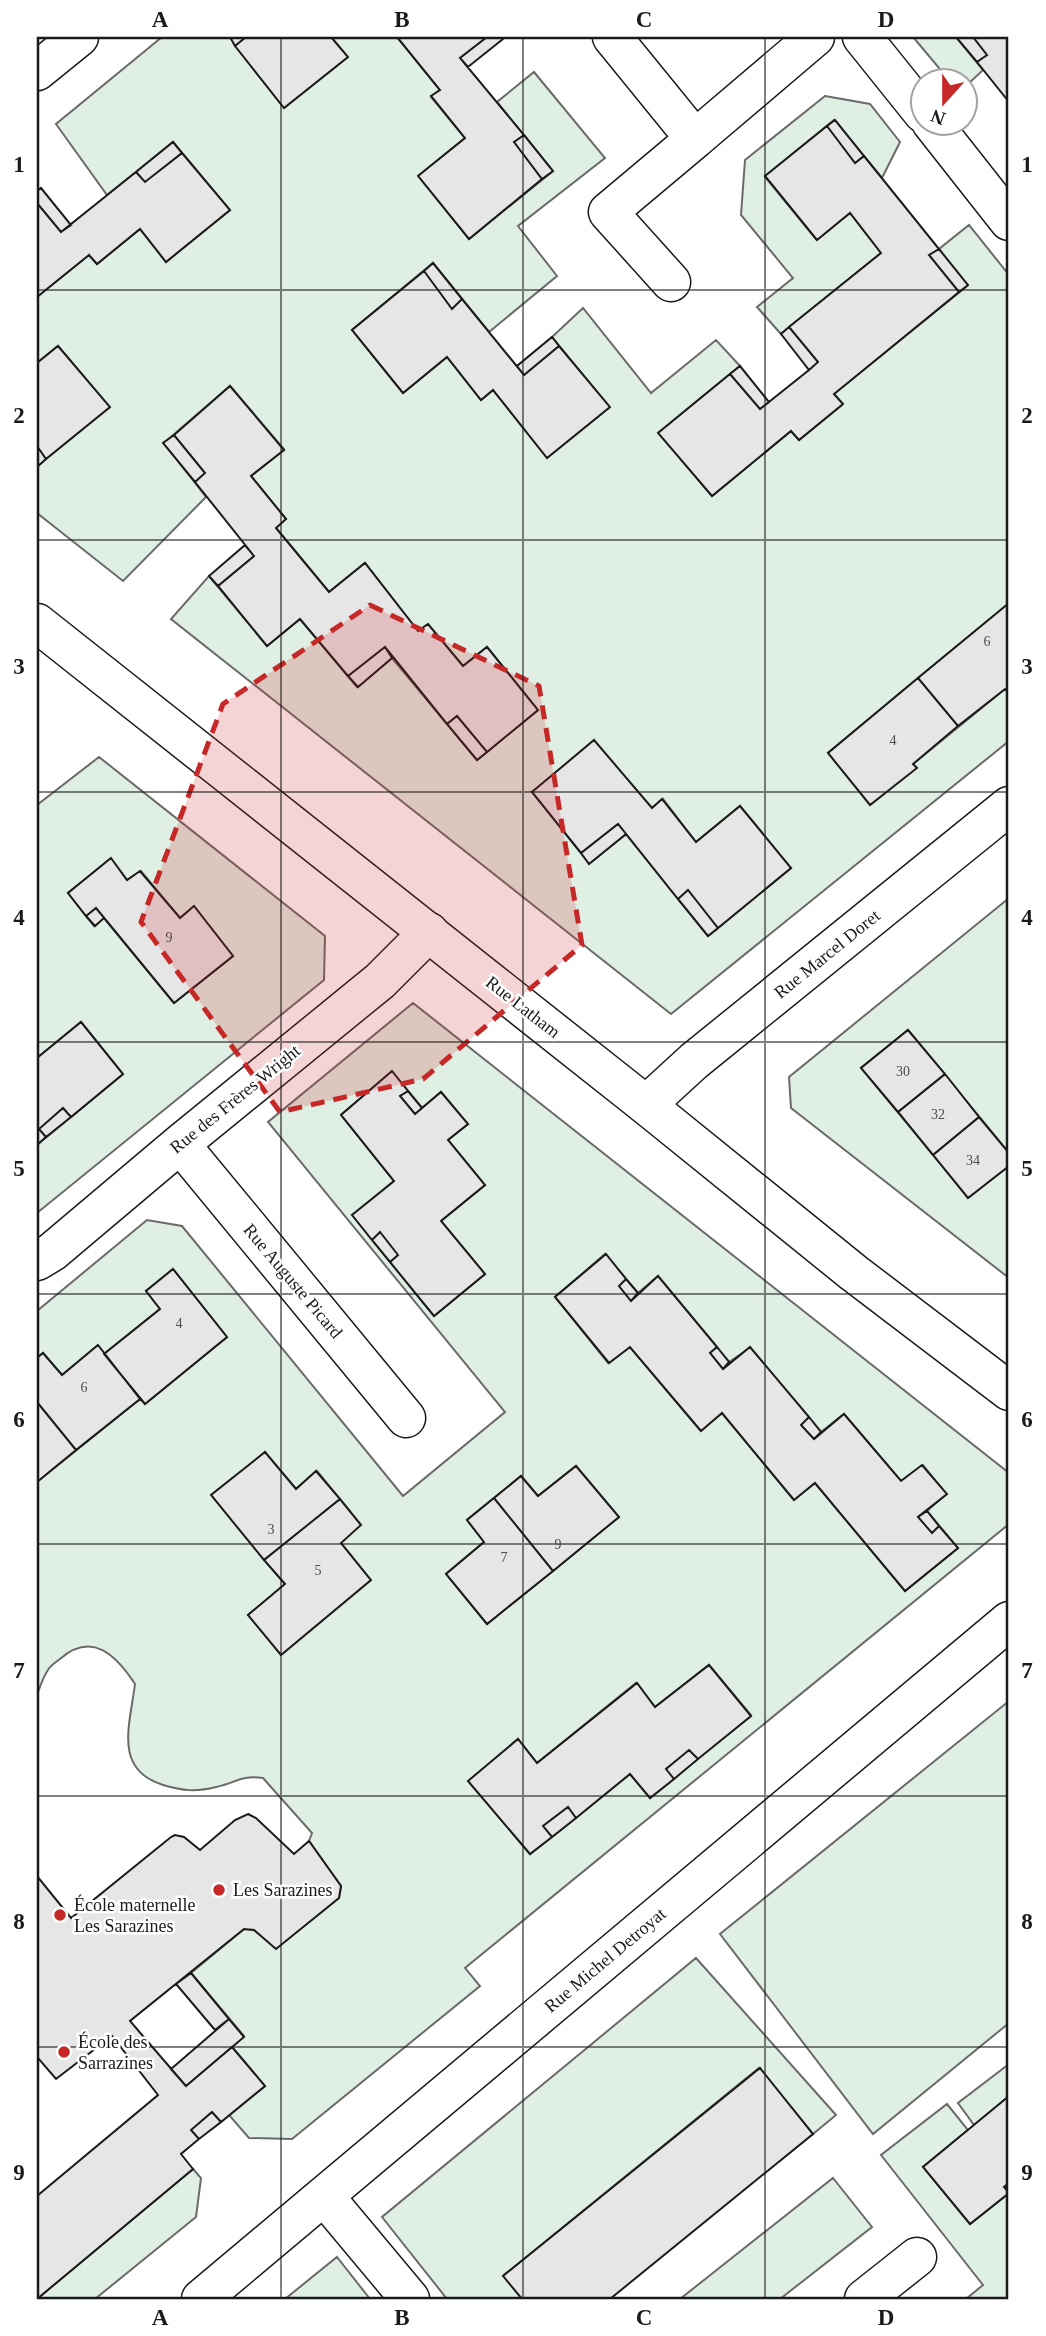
<svg xmlns="http://www.w3.org/2000/svg" width="1046" height="2336" font-family="Georgia,serif">
	<style>
		.green { fill: #e0efe3; stroke: #6a6a6a; stroke-width: 2; fill-rule: evenodd }
		.building { fill: #e6e6e6; stroke: #1a1a1a; stroke-width: 2 }
		.lines { fill: none; stroke-linecap: round; stroke-linejoin: round }
		.minor-casing { stroke: #1a1a1a; stroke-width: 41 }
		.tertiary-casing { stroke: #1a1a1a; stroke-width: 41 }
		.minor { stroke: #fff; stroke-width: 38 }
		.tertiary { stroke: #fff; stroke-width: 38 }
		.marked { fill: #c62828; fill-opacity: 0.2; stroke: #c62828; stroke-width: 5; stroke-dasharray: 14 9; stroke-linejoin: round }
		.grid { fill: none; stroke: #1a1a1a; stroke-width: 2; stroke-opacity: 0.55 }
		.poi-dot { fill: #c62828; stroke: #fff; stroke-width: 2.5 }
		.labels { text-anchor: middle; stroke-width: 5; stroke-linejoin: round; paint-order: stroke }
		.number-label { font-size: 14px; fill: #4d4d4d }
		.street-label { font-size: 18px; fill: #1a1a1a; stroke: #fff }
		.poi-label { font-size: 18px; fill: #1a1a1a; stroke: #fff; text-anchor: start }
		.neatline { fill: none; stroke: #1a1a1a; stroke-width: 2.5 }
		.grid-label { font-size: 23px; text-anchor: middle; font-weight: bold; fill: #1a1a1a }
	</style>
	<rect width="100%" height="100%" fill="#fff"/>
	<path class="green" d="M 162,37 L 230,37 L 285,107 L 347,56 L 331,37 L 397,37 L 440,90 L 431,97 L 465,138 L 419,176 L 469,239 L 553,171 L 497,102 L 534,72 L 605,158 L 518,226 L 557,276 L 489,332 L 433,263 L 352,330 L 403,393 L 447,357 L 481,400 L 493,390 L 547,457 L 609,407 L 552,337 L 583,308 L 651,393 L 716,340 L 740,366 L 659,433 L 712,496 L 791,431 L 799,440 L 842,405 L 834,394 L 967,286 L 939,249 L 969,225 L 1009,275 L 1009,603 L 828,753 L 871,804 L 913,764 L 1005,689 L 1009,693 L 1009,741 L 671,1014 L 171,619 L 209,576 L 267,646 L 300,619 L 357,687 L 392,658 L 477,760 L 538,710 L 487,647 L 463,666 L 428,624 L 418,631 L 365,563 L 329,592 L 276,528 L 286,519 L 251,476 L 284,449 L 230,386 L 164,443 L 206,497 L 123,581 L 37,513 L 37,466 L 109,407 L 58,346 L 37,363 L 37,297 L 89,255 L 97,264 L 140,229 L 166,262 L 230,210 L 173,142 L 107,195 L 56,124 ZM 532,792 L 652,808 L 663,799 L 696,842 L 740,806 L 791,868 L 708,936 L 626,834 L 589,863 Z
		M 913,37 L 956,37 L 983,70 L 966,86 L 965,80 L 949,80 Z
		M 825,96 L 870,104 L 900,142 L 882,178 L 834,120 L 765,177 L 816,239 L 850,213 L 881,253 L 781,334 L 757,307 L 793,278 L 741,215 L 745,160 Z
		M 99,757 L 325,936 L 324,980 L 37,1213 L 37,1145 L 123,1074 L 81,1022 L 37,1058 L 37,805 ZM 111,859 L 127,880 L 141,871 L 180,918 L 194,907 L 233,956 L 174,1003 L 104,918 L 94,926 L 68,893 Z
		M 1009,898 L 1009,1153 L 908,1030 L 861,1068 L 968,1197 L 1009,1166 L 1009,1278 L 791,1108 L 789,1077 Z
		M 413,1003 L 1009,1473 L 1009,1524 L 465,1968 L 480,1986 L 292,2139 L 249,2138 L 229,2115 L 265,2086 L 232,2047 L 244,2036 L 191,1973 L 244,1929 L 254,1930 L 276,1948 L 339,1898 L 341,1886 L 309,1841 L 312,1833 L 263,1778 C 240,1775 236,1783 216,1787 C 196,1792 183,1791 163,1785 C 113,1769 130,1725 135,1684 C 116,1655 92,1631 60,1659 C 56,1662 50,1666 48,1670 C 43,1677 40,1687 37,1695 L 37,1482 L 140,1399 L 145,1404 L 227,1337 L 173,1269 L 146,1291 L 160,1309 L 104,1354 L 98,1346 L 62,1375 L 43,1353 L 37,1358 L 37,1311 L 147,1220 L 182,1226 L 403,1496 L 505,1412 L 268,1122 ZM 392,1072 L 422,1108 L 441,1092 L 468,1124 L 448,1140 L 485,1185 L 441,1221 L 485,1274 L 434,1316 L 353,1216 L 394,1181 L 341,1115 ZM 605,1254 L 638,1293 L 658,1276 L 729,1362 L 750,1348 L 821,1432 L 844,1414 L 901,1481 L 923,1465 L 946,1494 L 927,1511 L 958,1548 L 905,1591 L 815,1483 L 793,1499 L 722,1413 L 700,1430 L 630,1347 L 608,1363 L 555,1297 ZM 265,1453 L 296,1489 L 317,1471 L 340,1499 L 341,1543 L 281,1654 L 248,1615 L 285,1584 L 264,1560 ZM 576,1466 L 619,1517 L 487,1624 L 446,1574 L 484,1542 L 467,1520 L 521,1476 L 538,1496 ZM 709,1665 L 751,1715 L 650,1798 L 630,1774 L 530,1854 L 469,1781 L 518,1739 L 537,1763 L 636,1683 L 655,1707 Z
		M 1009,1701 L 1009,2023 L 873,2134 L 720,1934 Z
		M 696,1958 L 836,2115 L 813,2134 L 759,2068 L 504,2275 L 522,2299 L 447,2299 L 382,2217 Z
		M 1009,2064 L 1009,2096 L 974,2125 L 958,2103 Z
		M 947,2104 L 968,2130 L 923,2167 L 970,2224 L 1009,2193 L 1004,2187 L 1009,2183 L 1009,2299 L 966,2299 L 983,2285 L 881,2155 Z
		M 193,2169 L 201,2178 L 196,2217 L 95,2299 L 37,2299 Z
		M 833,2178 L 872,2227 L 780,2299 L 680,2299 Z
		M 337,2257 L 370,2299 L 285,2299 Z"/>
	<path class="building" d="M 230,37 L 246,37 L 235,46 Z
		M 246,37 L 331,37 L 348,57 L 284,108 L 235,46 Z
		M 397,37 L 487,37 L 460,58 L 524,135 L 514,142 L 542,179 L 469,239 L 418,176 L 465,138 L 431,96 L 440,90 Z
		M 487,37 L 502,37 L 503,39 L 468,67 L 460,58 Z
		M 956,37 L 973,37 L 987,55 L 977,62 Z
		M 973,37 L 1009,37 L 1009,102 L 977,62 L 987,55 Z
		M 835,120 L 864,156 L 855,163 L 827,126 Z
		M 827,126 L 855,163 L 864,156 L 939,249 L 929,255 L 959,292 L 834,394 L 843,404 L 799,440 L 791,431 L 712,496 L 658,433 L 730,374 L 760,409 L 809,370 L 818,362 L 789,327 L 881,253 L 850,213 L 817,240 L 765,176 Z
		M 524,135 L 553,171 L 542,179 L 514,142 Z
		M 173,142 L 182,153 L 145,182 L 136,172 Z
		M 182,153 L 230,210 L 166,262 L 140,229 L 97,264 L 89,255 L 37,297 L 37,203 L 61,232 L 136,172 L 145,182 Z
		M 41,188 L 71,225 L 61,232 L 37,203 L 37,191 Z
		M 939,249 L 968,285 L 959,292 L 929,255 Z
		M 433,263 L 462,299 L 452,309 L 424,271 Z
		M 424,271 L 452,309 L 462,299 L 524,375 L 559,346 L 610,407 L 547,458 L 493,390 L 481,400 L 447,357 L 403,393 L 352,330 Z
		M 789,327 L 818,362 L 809,370 L 781,334 Z
		M 552,337 L 559,346 L 524,375 L 517,366 Z
		M 58,346 L 110,407 L 46,459 L 37,446 L 37,363 Z
		M 740,366 L 769,402 L 760,409 L 730,374 Z
		M 230,386 L 284,450 L 251,476 L 286,519 L 276,528 L 329,592 L 365,563 L 418,631 L 428,624 L 463,666 L 487,647 L 538,710 L 487,752 L 457,716 L 447,724 L 385,647 L 348,676 L 300,619 L 267,646 L 218,586 L 254,556 L 195,482 L 205,473 L 174,435 Z
		M 174,435 L 205,473 L 195,482 L 163,443 Z
		M 37,446 L 46,459 L 37,467 Z
		M 245,545 L 254,556 L 218,586 L 209,576 Z
		M 1009,603 L 1009,693 L 1005,689 L 958,726 L 918,678 Z
		M 385,647 L 392,658 L 358,687 L 348,676 Z
		M 918,678 L 958,726 L 913,764 L 917,768 L 870,805 L 828,753 Z
		M 457,716 L 487,752 L 477,760 L 447,724 Z
		M 594,740 L 652,808 L 662,799 L 696,842 L 740,806 L 791,868 L 718,928 L 688,890 L 678,899 L 618,824 L 581,853 L 532,792 Z
		M 618,824 L 626,834 L 589,864 L 581,853 Z
		M 111,858 L 127,880 L 140,871 L 180,918 L 194,906 L 233,956 L 174,1003 L 96,908 L 86,916 L 68,893 Z
		M 688,890 L 718,928 L 708,936 L 678,899 Z
		M 96,908 L 104,918 L 95,926 L 86,916 Z
		M 81,1022 L 123,1074 L 71,1117 L 63,1108 L 39,1129 L 46,1137 L 37,1145 L 37,1058 Z
		M 908,1030 L 945,1074 L 898,1112 L 861,1068 Z
		M 392,1071 L 408,1091 L 400,1096 L 415,1114 L 441,1092 L 468,1124 L 448,1140 L 485,1185 L 441,1221 L 485,1274 L 434,1316 L 390,1262 L 398,1255 L 380,1232 L 372,1240 L 352,1215 L 394,1181 L 341,1115 Z
		M 945,1074 L 979,1117 L 933,1155 L 898,1112 Z
		M 408,1091 L 422,1108 L 415,1114 L 400,1096 Z
		M 63,1108 L 71,1117 L 46,1137 L 39,1129 Z
		M 979,1117 L 1009,1153 L 1009,1166 L 968,1198 L 933,1155 Z
		M 380,1232 L 398,1255 L 390,1262 L 372,1240 Z
		M 606,1254 L 626,1279 L 619,1286 L 631,1301 L 658,1276 L 717,1347 L 710,1353 L 723,1369 L 750,1347 L 809,1417 L 801,1425 L 814,1439 L 844,1414 L 901,1481 L 922,1465 L 947,1494 L 918,1517 L 932,1533 L 939,1526 L 958,1548 L 905,1591 L 815,1483 L 794,1500 L 722,1413 L 701,1431 L 630,1347 L 609,1363 L 555,1297 Z
		M 173,1269 L 227,1337 L 145,1404 L 104,1354 L 160,1309 L 146,1291 Z
		M 626,1279 L 638,1293 L 631,1301 L 619,1286 Z
		M 98,1345 L 140,1399 L 76,1450 L 37,1402 L 37,1358 L 43,1353 L 62,1375 Z
		M 717,1347 L 729,1362 L 723,1369 L 710,1353 Z
		M 37,1402 L 76,1450 L 37,1482 Z
		M 809,1417 L 821,1432 L 814,1439 L 801,1425 Z
		M 265,1452 L 296,1489 L 316,1471 L 340,1499 L 264,1560 L 211,1495 Z
		M 576,1466 L 619,1517 L 553,1571 L 494,1498 L 521,1476 L 538,1496 Z
		M 494,1498 L 553,1571 L 487,1624 L 446,1574 L 484,1542 L 467,1520 Z
		M 340,1499 L 361,1525 L 341,1543 L 371,1580 L 281,1655 L 248,1615 L 285,1584 L 264,1560 Z
		M 927,1511 L 939,1526 L 932,1533 L 918,1517 Z
		M 709,1665 L 751,1716 L 698,1759 L 689,1750 L 666,1769 L 674,1779 L 650,1798 L 630,1774 L 576,1818 L 568,1807 L 543,1826 L 552,1837 L 530,1854 L 468,1781 L 518,1739 L 537,1763 L 637,1683 L 655,1707 Z
		M 689,1750 L 698,1759 L 674,1779 L 666,1769 Z
		M 568,1807 L 576,1818 L 552,1837 L 543,1826 Z
		M 248,1814 L 256,1818 L 294,1854 L 309,1841 L 341,1886 L 339,1898 L 276,1949 L 254,1930 L 244,1929 L 130,2021 L 186,2086 L 232,2047 L 265,2086 L 221,2122 L 212,2112 L 191,2130 L 199,2139 L 181,2154 L 193,2169 L 37,2299 L 37,2196 L 158,2095 L 112,2036 L 56,2079 L 37,2057 L 37,1876 L 71,1918 L 171,1837 L 175,1835 L 184,1837 L 200,1850 L 235,1820 Z
		M 191,1973 L 229,2019 L 215,2030 L 176,1984 Z
		M 229,2019 L 244,2037 L 186,2086 L 171,2069 Z
		M 760,2068 L 813,2134 L 610,2299 L 522,2299 L 503,2276 Z
		M 1009,2096 L 1009,2183 L 1004,2187 L 1009,2193 L 970,2224 L 923,2167 Z
		M 212,2112 L 221,2122 L 199,2139 L 191,2130 Z"/>
	<g class="lines">
		<g class="minor-casing">
			<path id="minor" d="M 612,37 L 695,139 L 815,37
				M 862,37 L 923,113
				M 37,71 L 79,37
				M 931,122 L 1009,221
				M 671,282 L 608,212 L 695,139
				M 646,1105 L 694,1061 L 1009,806
				M 180,1144 L 406,1418
				M 37,1261 L 52,1252 L 180,1144 L 380,981 L 429,932
				M 324,2196 L 410,2299
				M 201,2299 L 1009,1621
				M 864,2299 L 917,2257"/>
		</g>
		<g class="tertiary-casing">
			<path id="tertiary" d="M 37,623 L 646,1105 L 854,1273 L 1009,1391"/>
		</g>
		<use href="#minor" class="minor"/>
		<use href="#tertiary" class="tertiary"/>
	</g>
	<path class="marked" d="M 370,605 L 539,686 L 582,945 L 423,1079 L 280,1112 L 141,922 L 223,704 Z"/>
	<path class="grid" d="M 281,37 L 281,2299M 523,37 L 523,2299M 765,37 L 765,2299M 37,290 L 1009,290M 37,540 L 1009,540M 37,792 L 1009,792M 37,1042 L 1009,1042M 37,1294 L 1009,1294M 37,1544 L 1009,1544M 37,1796 L 1009,1796M 37,2047 L 1009,2047"/>
	<g class="poi-dot">
		<circle cx="219" cy="1890" r="7"/>
		<circle cx="60" cy="1915" r="7"/>
		<circle cx="64" cy="2052" r="7"/>
	</g>
	<g class="labels">
		<g class="number-label">
			<text x="987" y="646">6</text>
			<text x="893" y="745">4</text>
			<text x="169" y="942">9</text>
			<text x="903" y="1076">30</text>
			<text x="938" y="1119">32</text>
			<text x="973" y="1165">34</text>
			<text x="179" y="1328">4</text>
			<text x="84" y="1392">6</text>
			<text x="271" y="1534">3</text>
			<text x="558" y="1549">9</text>
			<text x="504" y="1562">7</text>
			<text x="318" y="1575">5</text>
		</g>
		<g class="street-label">
			<text transform="translate(827 954) rotate(-39)" y="6">Rue Marcel Doret</text>
			<text transform="translate(523 1007) rotate(38)" y="6">Rue Latham</text>
			<text transform="translate(235 1099) rotate(-39)" y="6">Rue des Frères Wright</text>
			<text transform="translate(293 1281) rotate(50)" y="6">Rue Auguste Picard</text>
			<text transform="translate(605 1960) rotate(-40)" y="6">Rue Michel Detroyat</text>
		</g>
		<g class="poi-label">
			<text x="233" y="1896">Les Sarazines</text>
			<text x="74" y="1911">École maternelle<tspan x="74" dy="21">Les Sarazines</tspan></text>
			<text x="78" y="2048">École des<tspan x="78" dy="21">Sarrazines</tspan></text>
		</g>
	</g>
	<rect width="1046" height="2336" fill="none" stroke="#ffffff" stroke-width="77"/>
	<g transform="translate(944 102) rotate(201)"><circle r="33" fill="#ffffff" stroke="#a3a3a3" stroke-width="2"/>
	<path d="M0-5L12 26L0 18L-12 26Z" fill="#c62828"/>
	<text y="-10" font-size="19" font-weight="bold" text-anchor="middle" fill="#1a1a1a">N</text>
	</g>
	<rect x="38" y="38" width="969" height="2260" class="neatline"/>
	<g class="grid-label">
		<text x="160" y="27">A</text>
		<text x="402" y="27">B</text>
		<text x="644" y="27">C</text>
		<text x="886" y="27">D</text>
		<text x="19" y="172">1</text>
		<text x="1027" y="172">1</text>
		<text x="19" y="423">2</text>
		<text x="1027" y="423">2</text>
		<text x="19" y="674">3</text>
		<text x="1027" y="674">3</text>
		<text x="19" y="925">4</text>
		<text x="1027" y="925">4</text>
		<text x="19" y="1176">5</text>
		<text x="1027" y="1176">5</text>
		<text x="19" y="1427">6</text>
		<text x="1027" y="1427">6</text>
		<text x="19" y="1678">7</text>
		<text x="1027" y="1678">7</text>
		<text x="19" y="1929">8</text>
		<text x="1027" y="1929">8</text>
		<text x="19" y="2180">9</text>
		<text x="1027" y="2180">9</text>
		<text x="160" y="2325">A</text>
		<text x="402" y="2325">B</text>
		<text x="644" y="2325">C</text>
		<text x="886" y="2325">D</text>
	</g>
</svg>
